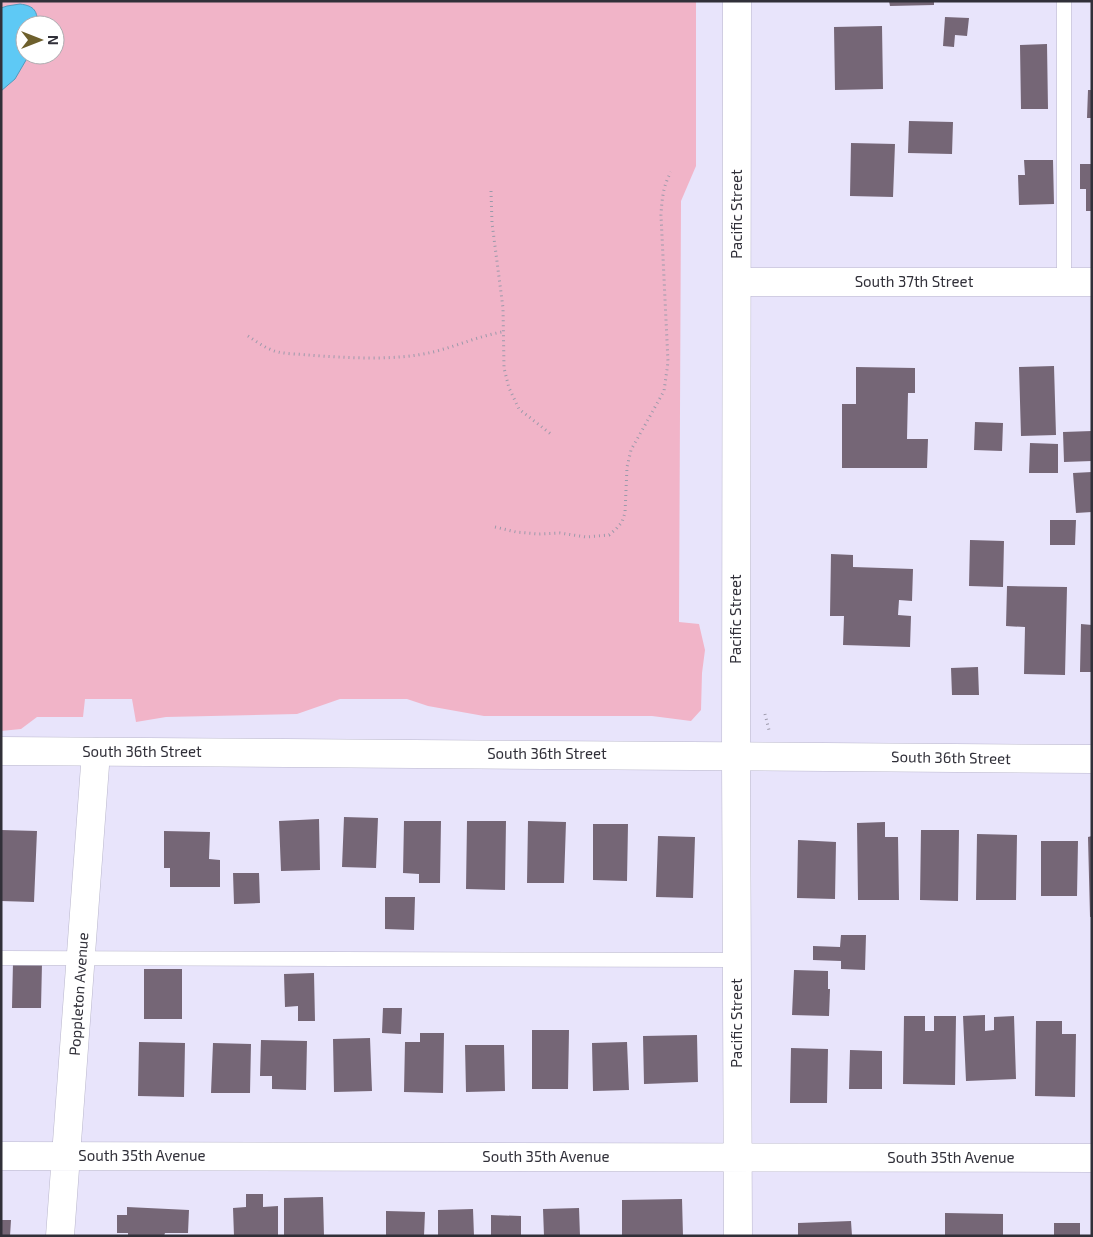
<svg xmlns="http://www.w3.org/2000/svg" width="1093" height="1237" font-family="'Exo 2',sans-serif">
	<style>
		.green { fill: #f1b4c8; fill-rule: evenodd }
		.water { fill: #5ec9f5; stroke: #509bbd }
		.building { fill: #756676 }
		.lines { fill: none; stroke-linecap: round; stroke-linejoin: round }
		.service-casing { stroke: #b9b6cc; stroke-width: 15 }
		.minor-casing { stroke: #b9b6cc; stroke-width: 29 }
		.tertiary-casing { stroke: #b9b6cc; stroke-width: 29 }
		.path { stroke: #9c99aa; stroke-width: 3; stroke-dasharray: 1 4; stroke-linecap: butt }
		.service { stroke: #fff; stroke-width: 14 }
		.minor { stroke: #fff; stroke-width: 28 }
		.tertiary { stroke: #fff; stroke-width: 28 }
		.labels { text-anchor: middle; stroke-width: 5; stroke-linejoin: round; paint-order: stroke }
		.street-label { font-size: 15px; fill: #313039; stroke: #fff }
	</style>
	<rect width="100%" height="100%" fill="#e8e4fb"/>
	<path class="green" d="M 1,1 L 696,1 L 696,166 L 681,201 L 679,622 L 699,624 L 705,650 L 702,673 L 701,710 L 691,721 L 652,716 L 484,716 L 428,706 L 407,699 L 340,699 L 297,714 L 166,717 L 136,722 L 132,699 L 85,699 L 83,717 L 37,717 L 21,729 L 1,731 ZM 25,25 L 55,25 L 55,55 L 25,55 Z"/>
	<path class="water" d="M 20,4 C 35,6 37,11 38,25 L 25,25 L 25,55 L 29,55 L 15,79 L 1,91 L 1,8 L 7,6 Z"/>
	<path class="building" d="M 889,1 L 934,1 L 934,5 L 890,6 Z
		M 945,17 L 969,18 L 967,36 L 955,35 L 954,47 L 943,46 Z
		M 882,26 L 883,89 L 835,90 L 834,27 Z
		M 1047,44 L 1048,109 L 1021,109 L 1020,45 Z
		M 1088,90 L 1092,90 L 1092,118 L 1087,118 Z
		M 909,121 L 953,122 L 952,154 L 908,153 Z
		M 851,143 L 895,144 L 893,197 L 850,196 Z
		M 1024,160 L 1053,160 L 1054,204 L 1019,205 L 1018,175 L 1025,175 Z
		M 1080,164 L 1092,164 L 1092,211 L 1086,211 L 1086,189 L 1080,189 Z
		M 1054,366 L 1056,435 L 1021,436 L 1019,367 Z
		M 856,367 L 915,368 L 915,393 L 908,393 L 907,439 L 928,439 L 927,468 L 842,468 L 842,404 L 856,404 Z
		M 975,422 L 1003,423 L 1002,451 L 974,450 Z
		M 1092,431 L 1092,461 L 1064,462 L 1063,432 Z
		M 1030,443 L 1058,444 L 1058,473 L 1029,473 Z
		M 1092,472 L 1092,512 L 1076,513 L 1073,473 Z
		M 1050,520 L 1076,520 L 1075,545 L 1050,545 Z
		M 970,540 L 1004,541 L 1003,587 L 969,586 Z
		M 831,554 L 853,555 L 853,567 L 913,569 L 912,601 L 899,600 L 898,615 L 911,616 L 910,647 L 843,645 L 844,616 L 830,616 Z
		M 1007,586 L 1067,587 L 1065,675 L 1024,674 L 1025,627 L 1006,626 Z
		M 1081,624 L 1092,625 L 1092,672 L 1080,672 Z
		M 978,667 L 979,695 L 952,695 L 951,668 Z
		M 344,817 L 378,818 L 376,868 L 342,867 Z
		M 319,819 L 320,870 L 281,871 L 279,821 Z
		M 404,821 L 441,821 L 440,883 L 419,883 L 419,874 L 403,873 Z
		M 467,821 L 506,821 L 505,890 L 466,889 Z
		M 528,821 L 566,822 L 564,883 L 527,883 Z
		M 885,822 L 885,837 L 898,837 L 899,900 L 858,900 L 857,823 Z
		M 593,824 L 628,824 L 627,881 L 593,880 Z
		M 1,830 L 37,831 L 34,902 L 1,901 Z
		M 921,830 L 959,830 L 958,901 L 920,900 Z
		M 164,831 L 210,832 L 209,859 L 220,860 L 220,887 L 170,887 L 170,868 L 164,868 Z
		M 977,834 L 1017,835 L 1016,900 L 976,900 Z
		M 658,836 L 695,837 L 693,898 L 656,897 Z
		M 1092,836 L 1092,917 L 1090,917 L 1088,837 Z
		M 798,840 L 836,842 L 835,899 L 797,898 Z
		M 1041,841 L 1078,841 L 1077,896 L 1041,896 Z
		M 233,873 L 259,873 L 260,903 L 234,904 Z
		M 385,897 L 415,897 L 414,930 L 385,929 Z
		M 841,935 L 866,935 L 865,970 L 841,969 L 841,961 L 813,960 L 813,946 L 840,947 Z
		M 13,962 L 42,963 L 41,1008 L 12,1008 Z
		M 144,969 L 182,969 L 182,1019 L 144,1019 Z
		M 794,970 L 828,971 L 828,989 L 830,989 L 829,1016 L 792,1015 Z
		M 314,973 L 315,1021 L 298,1021 L 298,1006 L 285,1007 L 284,974 Z
		M 383,1008 L 402,1008 L 401,1034 L 382,1033 Z
		M 985,1015 L 985,1031 L 994,1030 L 994,1017 L 1014,1016 L 1016,1079 L 966,1081 L 963,1016 Z
		M 904,1016 L 925,1016 L 925,1031 L 934,1031 L 934,1016 L 956,1016 L 955,1085 L 903,1084 Z
		M 1036,1021 L 1062,1021 L 1062,1034 L 1076,1034 L 1075,1097 L 1035,1096 Z
		M 532,1030 L 569,1030 L 568,1089 L 532,1089 Z
		M 420,1033 L 444,1033 L 443,1093 L 404,1092 L 405,1042 L 420,1042 Z
		M 697,1035 L 698,1082 L 644,1084 L 643,1036 Z
		M 370,1038 L 372,1091 L 334,1092 L 333,1039 Z
		M 261,1040 L 307,1041 L 306,1090 L 272,1089 L 272,1076 L 260,1076 Z
		M 139,1042 L 185,1043 L 184,1097 L 138,1096 Z
		M 627,1042 L 629,1090 L 593,1091 L 592,1043 Z
		M 213,1043 L 251,1044 L 250,1093 L 211,1093 Z
		M 465,1045 L 504,1045 L 505,1091 L 466,1092 Z
		M 791,1048 L 828,1049 L 827,1103 L 790,1103 Z
		M 850,1050 L 882,1051 L 882,1089 L 849,1089 Z
		M 246,1194 L 263,1194 L 263,1207 L 278,1206 L 278,1236 L 234,1236 L 233,1208 L 246,1207 Z
		M 323,1197 L 324,1236 L 284,1236 L 284,1198 Z
		M 682,1199 L 683,1236 L 622,1236 L 622,1200 Z
		M 127,1207 L 189,1210 L 188,1233 L 165,1233 L 164,1236 L 128,1236 L 128,1233 L 117,1233 L 117,1215 L 127,1215 Z
		M 579,1208 L 580,1236 L 544,1236 L 543,1209 Z
		M 473,1209 L 474,1236 L 438,1236 L 438,1210 Z
		M 386,1211 L 425,1212 L 424,1236 L 386,1236 Z
		M 945,1213 L 1003,1214 L 1003,1236 L 945,1236 Z
		M 491,1215 L 521,1216 L 521,1236 L 491,1236 Z
		M 1,1220 L 11,1220 L 10,1236 L 1,1236 Z
		M 851,1221 L 852,1236 L 798,1236 L 798,1223 Z
		M 1054,1223 L 1080,1223 L 1080,1236 L 1054,1236 Z"/>
	<g class="lines">
		<g class="service-casing">
			<path id="service" d="M 1064,1 L 1064,282
				M 1,958 L 737,960"/>
		</g>
		<g class="minor-casing">
			<path id="minor" d="M 737,1 L 736,756 L 738,1236
				M 737,282 L 1092,282
				M 1,1156 L 1092,1158
				M 60,1236 L 96,752"/>
		</g>
		<g class="tertiary-casing">
			<path id="tertiary" d="M 1,751 L 1092,759"/>
		</g>
		<path class="path" d="M 491,191 L 492,223 L 503,308 L 504,368 L 509,388 L 519,409 L 552,435
			M 248,336 C 257,342 266,349 278,352 C 287,354 298,354 308,355 C 346,358 396,361 433,352 C 457,346 479,336 502,332
			M 495,527 L 516,532 L 538,534 L 560,533 L 586,537 L 609,535 L 616,529 L 622,522 L 625,513 L 627,467 L 631,450 L 664,391 L 668,362 L 661,215 C 662,199 663,186 671,172
			M 765,714 L 769,730"/>
		<use href="#service" class="service"/>
		<use href="#minor" class="minor"/>
		<use href="#tertiary" class="tertiary"/>
	</g>
	<g class="labels">
		<g class="street-label">
			<text transform="translate(737 214) rotate(-90)" y="5">Pacific Street</text>
			<text x="914" y="287">South 37th Street</text>
			<text transform="translate(736 619) rotate(-90)" y="5">Pacific Street</text>
			<text x="142" y="757">South 36th Street</text>
			<text x="547" y="759">South 36th Street</text>
			<text transform="translate(951 758) rotate(1)" y="5">South 36th Street</text>
			<text transform="translate(79 994) rotate(-86)" y="5">Poppleton Avenue</text>
			<text transform="translate(737 1023) rotate(-90)" y="5">Pacific Street</text>
			<text x="142" y="1161">South 35th Avenue</text>
			<text x="546" y="1162">South 35th Avenue</text>
			<text x="951" y="1163">South 35th Avenue</text>
		</g>
	</g>
	<rect width="1093" height="1237" fill="none" stroke="#313039" stroke-width="5"/>
	<g transform="translate(40 40) rotate(90)"><circle r="24" fill="#ffffff" stroke="#adacb0"/>
	<path d="M0-4L9 19L0 12L-9 19Z" fill="#6e602d"/>
	<text y="-8" font-size="14" font-weight="bold" text-anchor="middle" fill="#313039">N</text>
	</g>
</svg>
